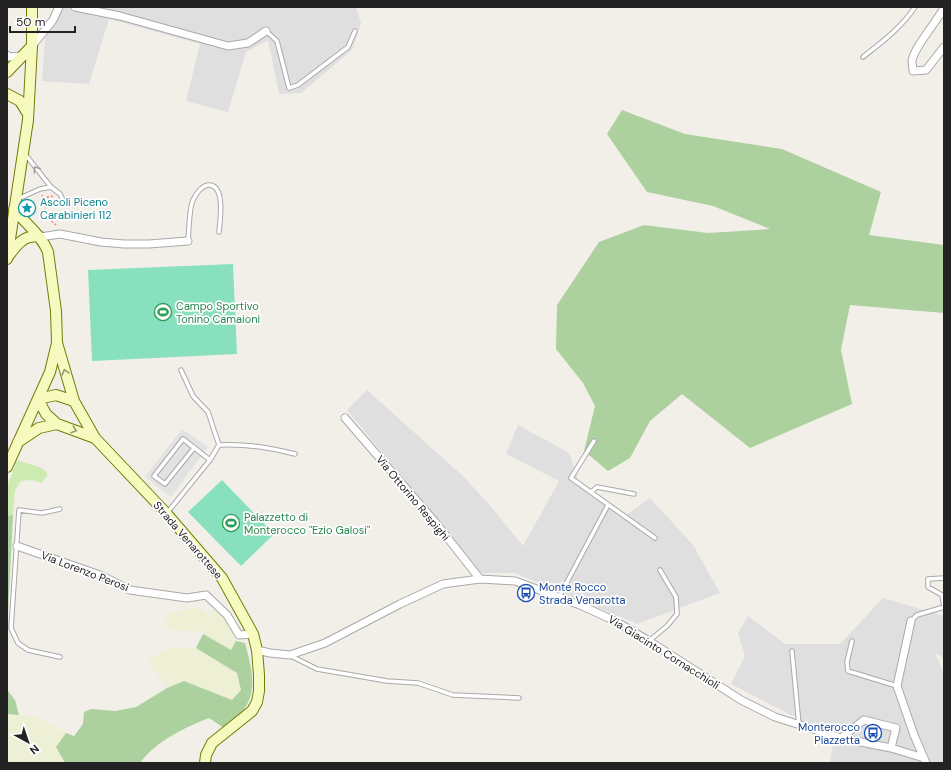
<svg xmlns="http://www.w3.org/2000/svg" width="951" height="770" font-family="'DM Sans',sans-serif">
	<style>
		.residential { fill: #e0dfdf }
		.farmland { fill: #eef0d5 }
		.grass { fill: #cdebb0 }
		.forest { fill: #add19e }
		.pitch { fill: #88e0be }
		.parking { fill: #e2e2e2 }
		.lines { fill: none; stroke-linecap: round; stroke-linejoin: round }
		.lane-casing { stroke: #a9a9a9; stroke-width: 5.5 }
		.street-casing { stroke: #a9a9a9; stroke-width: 9 }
		.secondary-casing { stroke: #707d05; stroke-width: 12 }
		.path { stroke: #fa8072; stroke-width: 1.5; stroke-dasharray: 2 2; stroke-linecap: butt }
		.lane { stroke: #fff; stroke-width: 3.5 }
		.street { stroke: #fff; stroke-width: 7 }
		.secondary { stroke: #f7fabf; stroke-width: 10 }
		.oneway { stroke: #9c9c9c }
		.oneway2 { stroke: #979978 }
		.labels { text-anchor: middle; stroke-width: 3.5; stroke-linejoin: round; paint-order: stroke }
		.culture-label { font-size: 11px; fill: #0d838f; stroke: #fff; text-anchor: start }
		.leisure-label { font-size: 11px; fill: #27864d; stroke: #fff; text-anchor: start }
		.street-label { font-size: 11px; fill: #222; stroke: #fff }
		.transit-label { font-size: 11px; fill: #164399; stroke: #fff; text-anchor: start }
	</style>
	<rect width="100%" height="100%" fill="#f2efe9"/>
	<path class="residential" d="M 61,7 L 356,7 L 361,23 L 353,49 L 301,93 L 279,94 L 268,40 L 246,52 L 228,112 L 186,101 L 200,44 L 109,19 L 89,84 L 42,81 L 45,38 Z
		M 367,390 L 464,477 L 493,509 L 523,546 L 559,481 L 506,454 L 518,425 L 569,453 L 582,489 L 625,516 L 650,498 L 693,545 L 720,593 L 637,624 L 515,573 L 481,573 L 347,410 Z
		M 883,598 L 944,616 L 944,658 L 935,653 L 944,674 L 944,763 L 830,763 L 834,737 L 731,684 L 745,656 L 738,633 L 748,616 L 785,644 L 840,644 Z"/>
	<path class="farmland" d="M 199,607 L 211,617 L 215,608 L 227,619 L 236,641 L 231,650 L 203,634 L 204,632 L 168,630 L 165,614 Z
		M 169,647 L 196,648 L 237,673 L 241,690 L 232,700 L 184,681 L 167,688 L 147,660 Z
		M 7,714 L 37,717 L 66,733 L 56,747 L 64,761 L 63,763 L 7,763 Z"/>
	<path class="grass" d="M 17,460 L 42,468 L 48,474 L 42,483 L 32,480 L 21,481 L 15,490 L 13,515 L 7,516 L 7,487 Z"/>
	<path class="forest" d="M 622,110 L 685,134 L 782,149 L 881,192 L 869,235 L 944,245 L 944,313 L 850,305 L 841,350 L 852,404 L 750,448 L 682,394 L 650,421 L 630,458 L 608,471 L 584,451 L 595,406 L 583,383 L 556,349 L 557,305 L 599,242 L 644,225 L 708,233 L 770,229 L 713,206 L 647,192 L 607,134 Z
		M 13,515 L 7,634 L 7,516 Z
		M 203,634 L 231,650 L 236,641 L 245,643 C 250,663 258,687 246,706 C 242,715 231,722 224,728 L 209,718 C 185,727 155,742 140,763 L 63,763 L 64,761 L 56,747 L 66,733 L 74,736 L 83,724 L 84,712 L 91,709 L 115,711 L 136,707 L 167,688 L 184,681 L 232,700 L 241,690 L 237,673 L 196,648 Z
		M 7,679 L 8,691 L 15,700 L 19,715 L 7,714 Z"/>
	<path class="pitch" d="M 233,264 L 237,354 L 92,361 L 88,270 Z
		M 222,480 L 274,534 L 241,566 L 188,512 Z"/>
	<path class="parking" d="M 182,429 L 208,447 L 171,497 L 145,477 Z"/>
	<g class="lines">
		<g class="lane-casing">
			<path id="lane" d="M 266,31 L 277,41 L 289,88 L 298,85 L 348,47 L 355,31
				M 863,57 C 882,42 901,28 915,7
				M 25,154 L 51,187
				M 18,199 L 40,189 L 51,187 L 60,194 L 65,204
				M 188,241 C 189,231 189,209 193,200 C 196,194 201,186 208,185 C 226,184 220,221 219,232
				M 594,441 L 571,478 L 655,538
				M 219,445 C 247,444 267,447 295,454
				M 194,448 L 165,484 L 154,476 L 183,439 L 210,460
				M 591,492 L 597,487 L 634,494
				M 60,509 L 42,513 L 19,510 L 11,628 L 18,643 L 28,650 L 60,657
				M 167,513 L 210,460 L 219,445 L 208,412 L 193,396 L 181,370
				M 559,597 L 608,505
				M 911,621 L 917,615 L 944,607 L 942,595 L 928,587 L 928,579 L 944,578
				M 649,641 L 667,626 L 677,614 L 676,597 L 660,570
				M 852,641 L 847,662 L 848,671 L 897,686
				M 792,651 L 799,725
				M 291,656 L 317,669 L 387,681 L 418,683 L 453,695 L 519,698"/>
		</g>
		<g class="street-casing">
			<path id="street" d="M 75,7 L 120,16 L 228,46 L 248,43 L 266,31
				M 944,8 C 937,21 913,49 912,61 C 912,64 913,68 913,71 L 926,70 L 944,47
				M 32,46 L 53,20 L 59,7
				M 7,55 L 9,57 L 22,56
				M 40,237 L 60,234 L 101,242 L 124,244 L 149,244 L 188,241
				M 345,418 L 435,522 L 480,579
				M 17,546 L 100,575 L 130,590 L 187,598 L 206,595 L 227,615 L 239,635 L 253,634
				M 911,621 L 897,686 L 914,735 L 926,763
				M 257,650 L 270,653 L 290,655 L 325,643 L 400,604 L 443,584 L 480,579 L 515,581 L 580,605 L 615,621 L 649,641 L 741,700 L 775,717 L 841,738 L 891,748 L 924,758
				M 841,738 L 864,720 L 896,728 L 891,748"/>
		</g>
		<g class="secondary-casing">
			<path id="secondary" d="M 7,72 L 32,46
				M 7,94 L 20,101 L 28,114
				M 14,209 C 25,223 42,236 48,252 L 56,311 L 57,343 L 74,401
				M 7,258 C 16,246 23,234 40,237
				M 7,259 L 28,120 L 32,46 L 32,7
				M 38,399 L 56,395 L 74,401 L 95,438 L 166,513 L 222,578 L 253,634 L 257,650 L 259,675 L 259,691 L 257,702 L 252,711 L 212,743 L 206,755 L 205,763
				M 38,399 L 46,414 L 57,424 L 95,438
				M 18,442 L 39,428 L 57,424
				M 7,467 L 50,372 L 57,343"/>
		</g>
		<path class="path" d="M 42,195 C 46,206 46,220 58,226
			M 43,198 L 53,196"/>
		<use href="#lane" class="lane"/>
		<use href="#street" class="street"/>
		<use href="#secondary" class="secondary"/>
	</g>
	<defs><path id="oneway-chevron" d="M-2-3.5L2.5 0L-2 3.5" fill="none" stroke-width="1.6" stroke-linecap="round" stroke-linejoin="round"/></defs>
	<use class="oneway" href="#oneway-chevron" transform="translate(36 169) rotate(-127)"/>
	<g class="oneway2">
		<use href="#oneway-chevron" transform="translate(65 372) rotate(-106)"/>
		<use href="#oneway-chevron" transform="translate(74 430) rotate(19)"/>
	</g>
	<defs>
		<g id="sight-ring" transform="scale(0.9)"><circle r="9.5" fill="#fff" stroke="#0f9aa8" stroke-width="1.5"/><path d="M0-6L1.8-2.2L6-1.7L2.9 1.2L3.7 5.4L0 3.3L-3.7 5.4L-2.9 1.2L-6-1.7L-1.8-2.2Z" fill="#0f9aa8"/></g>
		<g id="stadium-ring" transform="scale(0.9)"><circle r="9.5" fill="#fff" stroke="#2e9e5b" stroke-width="1.5"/><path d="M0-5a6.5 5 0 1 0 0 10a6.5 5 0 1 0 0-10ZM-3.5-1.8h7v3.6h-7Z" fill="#2e9e5b"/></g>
		<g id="bus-ring" transform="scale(0.9)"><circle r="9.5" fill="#fff" stroke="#1a4fb4" stroke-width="1.5"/><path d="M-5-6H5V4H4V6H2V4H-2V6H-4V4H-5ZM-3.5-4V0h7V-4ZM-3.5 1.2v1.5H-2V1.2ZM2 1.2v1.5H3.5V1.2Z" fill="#1a4fb4"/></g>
	</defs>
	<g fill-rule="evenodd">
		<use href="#sight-ring" x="27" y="208"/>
		<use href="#stadium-ring" x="163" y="312"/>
		<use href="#stadium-ring" x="231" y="523"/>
		<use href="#bus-ring" x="526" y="593"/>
		<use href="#bus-ring" x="873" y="733"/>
	</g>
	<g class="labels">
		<g class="culture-label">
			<text x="40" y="206">Ascoli Piceno<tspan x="40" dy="13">Carabinieri 112</tspan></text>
		</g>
		<g class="leisure-label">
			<text x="176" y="310">Campo Sportivo<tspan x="176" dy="13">Tonino Camaioni</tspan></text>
			<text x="244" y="521">Palazzetto di<tspan x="244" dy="13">Monterocco "Ezio Galosi"</tspan></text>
		</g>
		<g class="street-label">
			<text transform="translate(413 498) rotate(50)" y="4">Via Ottorino Respighi</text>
			<text transform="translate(188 540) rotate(49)" y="4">Strada Venarottese</text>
			<text transform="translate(85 571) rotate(21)" y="4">Via Lorenzo Perosi</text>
			<text transform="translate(664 652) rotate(32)" y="4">Via Giacinto Cornacchioli</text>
		</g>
		<g class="transit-label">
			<text x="539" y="591">Monte Rocco<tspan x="539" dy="13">Strada Venarotta</tspan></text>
			<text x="860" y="731" text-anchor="end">Monterocco<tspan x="860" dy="13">Piazzetta</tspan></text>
		</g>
	</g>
	<rect width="951" height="770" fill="none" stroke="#222222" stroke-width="16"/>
	<g transform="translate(28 742) rotate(140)" stroke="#ffffff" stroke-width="3" paint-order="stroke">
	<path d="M0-3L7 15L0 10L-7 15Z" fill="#222222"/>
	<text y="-6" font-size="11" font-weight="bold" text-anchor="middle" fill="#222222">N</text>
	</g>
	<path d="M10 26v6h65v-6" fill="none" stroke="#222222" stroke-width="2"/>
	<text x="16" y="26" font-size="12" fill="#222222" stroke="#ffffff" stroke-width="3" paint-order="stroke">50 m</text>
</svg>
